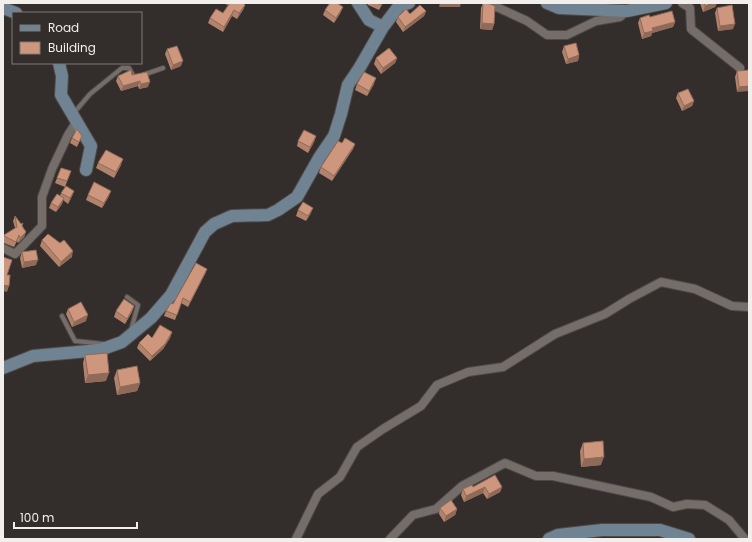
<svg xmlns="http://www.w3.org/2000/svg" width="752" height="542" font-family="Poppins,sans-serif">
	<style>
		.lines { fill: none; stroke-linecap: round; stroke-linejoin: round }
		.lane-casing { stroke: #4f4a47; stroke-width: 6 }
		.street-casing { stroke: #4f4a47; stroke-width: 10 }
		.secondary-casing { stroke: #4f4a47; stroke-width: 14 }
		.lane { stroke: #746d6a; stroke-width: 4 }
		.street { stroke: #746d6a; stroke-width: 8 }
		.secondary { stroke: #6f8392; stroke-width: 12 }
		.wall { fill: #b1826c }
		.shaded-wall { fill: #906a58 }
		.building { fill: #ce977d; stroke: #906a58 }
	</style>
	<rect width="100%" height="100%" fill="#332d2b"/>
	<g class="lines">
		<g class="lane-casing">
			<path id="lane" d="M 143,75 L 163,68
				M 73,114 L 90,94 L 122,68 L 129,68 L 134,77 L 136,77
				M 127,297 L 138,305 L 131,330
				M 62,316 L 75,341 L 104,344"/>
		</g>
		<g class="street-casing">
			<path id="street" d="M 488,3 L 527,21 L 547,35 L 567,35 L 596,21 L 620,17 L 627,11
				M 682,3 L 690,8 L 691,29 L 740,68
				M 3,248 L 15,254 L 42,226 L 42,197 L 52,169 L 68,135 L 77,121
				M 296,539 L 318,494 L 340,477 L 357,447 L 383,429 L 421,406 L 437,385 L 468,372 L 503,367 L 555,334 L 605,314 L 629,299 L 661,282 L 695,289 L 732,306 L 749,307
				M 390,539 L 413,515 L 436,509 L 462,486 L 505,463 L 536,476 L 553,476 L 651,497 L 673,507 L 687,504 L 705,505 L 729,520 L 745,539"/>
		</g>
		<g class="secondary-casing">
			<path id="secondary" d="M 358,3 L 369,20 L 383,27
				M 547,3 L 559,8 L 627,11 L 666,3
				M 3,8 L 16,13
				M 59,63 L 62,76 L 61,95 L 91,146 L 86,170
				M 3,368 L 33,356 L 100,350 L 122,342 L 151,318 L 171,295 L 205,232 L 214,224 L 232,216 L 268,215 L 278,210 L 297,197 L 319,158 L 334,136 L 341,114 L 348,85 L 360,67 L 383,27 L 399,6 L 409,3
				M 549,539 L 558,535 L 602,530 L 660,530 L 689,539"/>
		</g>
		<use href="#lane" class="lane"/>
		<use href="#street" class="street"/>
		<use href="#secondary" class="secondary"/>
	</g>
	<path class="wall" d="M 222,3 L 243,3 L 245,5 L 243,10 L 237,19 L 232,16 L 223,32 L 208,23 L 210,18 L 223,13 L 228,5 Z
		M 367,3 L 383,3 L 379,10 L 368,5 Z
		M 483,3 L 494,24 L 492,30 L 480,29 L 481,8 Z
		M 700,3 L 717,3 L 715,7 L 703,12 Z
		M 717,8 L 733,29 L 718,31 L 715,13 Z
		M 325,10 L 341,12 L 334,23 L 323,15 Z
		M 426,11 L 424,16 L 403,32 L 396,22 L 398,17 L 410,14 Z
		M 650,17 L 675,22 L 673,27 L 652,33 L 651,36 L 642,39 L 638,23 L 640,18 Z
		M 564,46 L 579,55 L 578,61 L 566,64 L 562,52 Z
		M 167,49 L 181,66 L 171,70 L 165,54 Z
		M 376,58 L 397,58 L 395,63 L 381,74 L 374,64 Z
		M 749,70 L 737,92 L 735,77 L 737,71 Z
		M 147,72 L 148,87 L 139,89 L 138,86 L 121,91 L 116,81 L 118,76 L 132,75 Z
		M 357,84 L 374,84 L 367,96 L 355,90 Z
		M 678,93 L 694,101 L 692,106 L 682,111 L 676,98 Z
		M 82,136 L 77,147 L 70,143 L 72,138 Z
		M 316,136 L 314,142 L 308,153 L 297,146 L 298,141 Z
		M 342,143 L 355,144 L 353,149 L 332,181 L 319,173 L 321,167 Z
		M 98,163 L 121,165 L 114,178 L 96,168 Z
		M 61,168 L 71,171 L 65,187 L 55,183 Z
		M 74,191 L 72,196 L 68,204 L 63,200 L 62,204 L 56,212 L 49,208 L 51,203 L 60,196 L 61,193 Z
		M 88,195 L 109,196 L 102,208 L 86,200 Z
		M 298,210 L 311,213 L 306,221 L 296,216 Z
		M 15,216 L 26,232 L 24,237 L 18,243 L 17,241 L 14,247 L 4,243 L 3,241 L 3,238 L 4,235 L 15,228 L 13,221 Z
		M 42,240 L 72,257 L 59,267 L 40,246 Z
		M 22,252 L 36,265 L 22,268 L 20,258 Z
		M 207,269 L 205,274 L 188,307 L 181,303 L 175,320 L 164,316 L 166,311 Z
		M 134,306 L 132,312 L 125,324 L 114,317 L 116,311 Z
		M 68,309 L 86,321 L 72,327 L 66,314 Z
		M 172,332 L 170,338 L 163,349 L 150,361 L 137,348 L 139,343 L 152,338 Z
		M 85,355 L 106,381 L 85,383 L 83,363 Z
		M 117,370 L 140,383 L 137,391 L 117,395 L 114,378 Z
		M 583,443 L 601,465 L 581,467 L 580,451 Z
		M 473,487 L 502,487 L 500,492 L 487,499 L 483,493 L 464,502 L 461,495 L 463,489 Z
		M 440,508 L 457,509 L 455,515 L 444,522 L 439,514 Z"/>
	<path class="shaded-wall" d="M 440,3 L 461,3 L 460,7 L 439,7 Z
		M 713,3 L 717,3 L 715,7 L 703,12 L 705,6 Z
		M 245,5 L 243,10 L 237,19 L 239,13 Z
		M 343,7 L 341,12 L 334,23 L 336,18 Z
		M 234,10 L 232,16 L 223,32 L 224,27 Z
		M 426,11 L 424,16 L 403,32 L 405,27 Z
		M 675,22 L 673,27 L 652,33 L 651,36 L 642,39 L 644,33 L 652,28 Z
		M 482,23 L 494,24 L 492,30 L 480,29 Z
		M 735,24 L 733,29 L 718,31 L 720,26 Z
		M 579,55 L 578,61 L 566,64 L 568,59 Z
		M 397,58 L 395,63 L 381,74 L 383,68 Z
		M 183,61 L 181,66 L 171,70 L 173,65 Z
		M 376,78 L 374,84 L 367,96 L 369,91 Z
		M 140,81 L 138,86 L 121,91 L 123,86 Z
		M 150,82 L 148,87 L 139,89 L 141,84 Z
		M 749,86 L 749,91 L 737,92 L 739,87 Z
		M 694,101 L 692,106 L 682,111 L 684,106 Z
		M 316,136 L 314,142 L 308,153 L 310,147 Z
		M 355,144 L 353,149 L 332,181 L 334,176 Z
		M 123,159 L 121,165 L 114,178 L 116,172 Z
		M 74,191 L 72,196 L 68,204 L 70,198 Z
		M 111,191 L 109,196 L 102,208 L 104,203 Z
		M 64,198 L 62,204 L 56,212 L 58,207 Z
		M 313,208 L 311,213 L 306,221 L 308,216 Z
		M 26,232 L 24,237 L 18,243 L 20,238 Z
		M 73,251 L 72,257 L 59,267 L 61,262 Z
		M 38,260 L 36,265 L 22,268 L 24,262 Z
		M 207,269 L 205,274 L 188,307 L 190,302 Z
		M 3,285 L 9,286 L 7,292 L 3,291 Z
		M 134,306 L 132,312 L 125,324 L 127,319 Z
		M 88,315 L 86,321 L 72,327 L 74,322 Z
		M 172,332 L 170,338 L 163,349 L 150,361 L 152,356 Z
		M 109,373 L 106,381 L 85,383 L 88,375 Z
		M 140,383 L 137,391 L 117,395 L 120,387 Z
		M 604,457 L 601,465 L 581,467 L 584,459 Z
		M 485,487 L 483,493 L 464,502 L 466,496 Z
		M 502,487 L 500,492 L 487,499 L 489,494 Z
		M 457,509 L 455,515 L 444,522 L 446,516 Z"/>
	<path class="building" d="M 230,3 L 243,3 L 245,5 L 239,13 L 234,10 L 224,27 L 210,18 L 216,9 L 223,13 Z
		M 330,3 L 337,3 L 343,7 L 336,18 L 325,10 Z
		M 377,3 L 382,3 L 381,5 Z
		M 483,3 L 490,4 L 495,6 L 494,24 L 482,23 Z
		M 704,3 L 713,3 L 705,6 Z
		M 420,5 L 426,11 L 405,27 L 398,17 L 406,9 L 410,14 Z
		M 732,5 L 735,24 L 720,26 L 717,8 Z
		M 672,11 L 675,22 L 652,28 L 653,31 L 644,33 L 640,18 L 649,15 L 650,17 Z
		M 576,43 L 579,55 L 568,59 L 564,46 Z
		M 177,46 L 183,61 L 173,65 L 167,49 Z
		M 389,48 L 397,58 L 383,68 L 376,58 Z
		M 131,70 L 132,75 L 147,72 L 150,82 L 141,84 L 140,81 L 123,86 L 118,76 Z
		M 749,70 L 749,86 L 739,87 L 737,71 Z
		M 364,72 L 376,78 L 369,91 L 357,84 Z
		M 688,89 L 694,101 L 684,106 L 678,93 Z
		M 77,129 L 82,136 L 79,142 L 72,138 Z
		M 304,130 L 316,136 L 310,147 L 298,141 Z
		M 345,138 L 355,144 L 334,176 L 321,167 L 338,141 L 342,143 Z
		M 106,150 L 123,159 L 116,172 L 98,163 Z
		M 61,168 L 71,171 L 67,181 L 57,178 Z
		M 94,182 L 111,191 L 104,203 L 88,195 Z
		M 66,186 L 74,191 L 70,198 L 61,193 Z
		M 57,194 L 64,198 L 58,207 L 51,203 Z
		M 303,202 L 313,208 L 308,216 L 298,210 Z
		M 15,216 L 21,224 L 23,223 L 22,226 L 26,232 L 20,238 L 19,235 L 16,242 L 6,237 L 4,235 L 17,227 Z
		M 48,234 L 60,243 L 64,240 L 73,251 L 61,262 L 42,240 Z
		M 36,250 L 38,260 L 24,262 L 22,252 Z
		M 3,257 L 12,260 L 7,275 L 10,275 L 9,286 L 3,285 Z
		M 196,263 L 207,269 L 190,302 L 183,298 L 177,315 L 166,311 L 171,303 L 173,304 Z
		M 124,299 L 134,306 L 127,319 L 116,311 Z
		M 81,302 L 88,315 L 74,322 L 68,309 Z
		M 160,325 L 172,332 L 165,344 L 152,356 L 139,343 L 148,334 L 152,338 Z
		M 107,353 L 109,373 L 88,375 L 85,355 Z
		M 137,366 L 140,383 L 120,387 L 117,370 Z
		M 603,441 L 604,457 L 584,459 L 583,443 Z
		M 495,475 L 502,487 L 489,494 L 485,487 L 466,496 L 463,489 L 472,485 L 473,487 Z
		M 451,500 L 457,509 L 446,516 L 440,508 Z"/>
	<rect width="752" height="542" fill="none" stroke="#f2eeec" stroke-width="8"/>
	<rect x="12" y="12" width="130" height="52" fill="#332d2b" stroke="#7f7a78"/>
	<rect x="20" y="25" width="20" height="6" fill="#6f8392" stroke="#7f7a78"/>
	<text x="48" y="32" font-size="12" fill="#f2eeec">Road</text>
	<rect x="20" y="42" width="20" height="12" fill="#ce977d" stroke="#7f7a78"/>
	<text x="48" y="52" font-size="12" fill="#f2eeec">Building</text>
	<path d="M14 522v6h123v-6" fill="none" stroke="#f2eeec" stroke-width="2"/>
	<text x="20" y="522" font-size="12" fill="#f2eeec" stroke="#332d2b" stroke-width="3" paint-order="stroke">100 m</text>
</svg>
